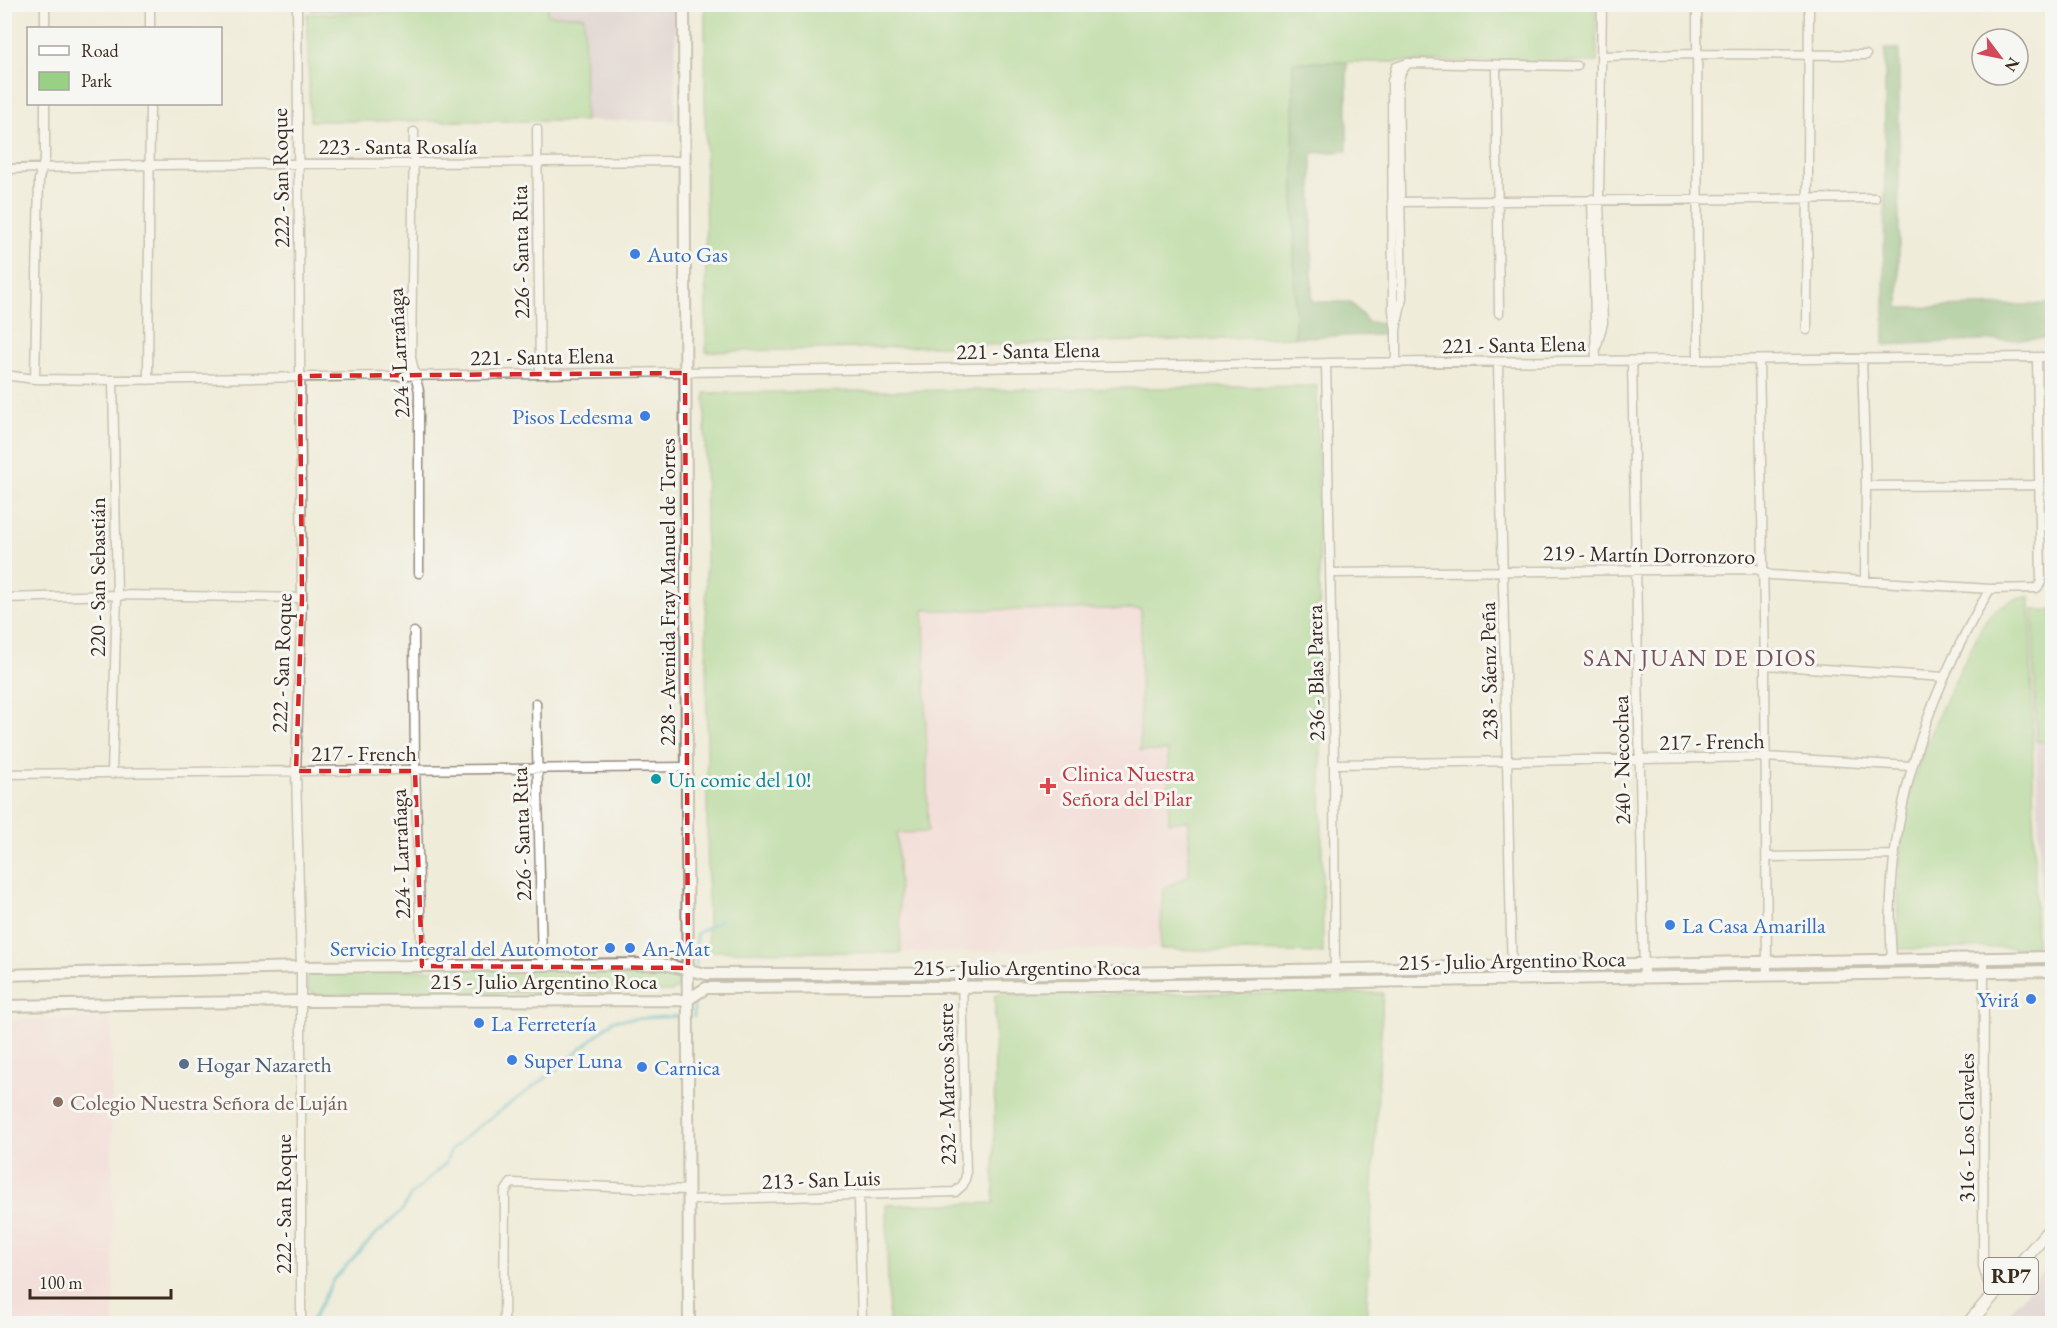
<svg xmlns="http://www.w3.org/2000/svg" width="2057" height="1328" font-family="'EB Garamond',serif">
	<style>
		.built { fill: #f6cfd8 }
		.industrial { fill: #d1bdca }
		.green { fill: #98d184; stroke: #6a7e51; stroke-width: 1.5 }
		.forest { fill: #7ab372; stroke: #5a6e48; stroke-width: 1.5 }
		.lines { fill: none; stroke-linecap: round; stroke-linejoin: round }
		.stream { stroke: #45b2c1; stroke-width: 3 }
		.street-casing { stroke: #968b7c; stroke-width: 11 }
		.secondary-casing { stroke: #968b7c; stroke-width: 14 }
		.primary-casing { stroke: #968b7c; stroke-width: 15 }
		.street { stroke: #fff; stroke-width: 8 }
		.secondary { stroke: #fff; stroke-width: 10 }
		.primary { stroke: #fff; stroke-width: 12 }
		.marked { fill: none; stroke: #d62828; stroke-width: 4.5; stroke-dasharray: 12 8; stroke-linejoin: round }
		.shop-dot { fill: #3f7fe0; stroke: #f6f6f2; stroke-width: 2 }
		.culture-dot { fill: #0f9aa8; stroke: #f6f6f2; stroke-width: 2 }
		.health-dot { fill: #e0444e; stroke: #f6f6f2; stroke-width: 2 }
		.service-dot { fill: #5c6f8a; stroke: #f6f6f2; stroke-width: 2 }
		.education-dot { fill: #8d6e63; stroke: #f6f6f2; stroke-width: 2 }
		.labels { text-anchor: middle; stroke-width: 6; stroke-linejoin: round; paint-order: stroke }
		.shield { fill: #f6f6f2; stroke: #73675e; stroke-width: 1.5 }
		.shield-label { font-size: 21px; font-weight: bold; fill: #3b2a1e }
		.street-label { font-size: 22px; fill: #3b2a1e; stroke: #f6f6f2 }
		.shop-label { font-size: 22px; fill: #366cbe; stroke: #f6f6f2; text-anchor: start }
		.health-label { font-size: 22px; fill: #be3a42; stroke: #f6f6f2; text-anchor: start }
		.culture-label { font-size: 22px; fill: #0d838f; stroke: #f6f6f2; text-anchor: start }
		.service-label { font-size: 22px; fill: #4e5e75; stroke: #f6f6f2; text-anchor: start }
		.education-label { font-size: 22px; fill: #785e54; stroke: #f6f6f2; text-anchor: start }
		.neighbourhood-label { font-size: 24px; letter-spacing: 1.5px; fill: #78535c; stroke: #f6f6f2 }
	</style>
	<rect width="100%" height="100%" fill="#f6f6f2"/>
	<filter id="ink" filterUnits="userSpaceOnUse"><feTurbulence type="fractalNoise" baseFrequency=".0167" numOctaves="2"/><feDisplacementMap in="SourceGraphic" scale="12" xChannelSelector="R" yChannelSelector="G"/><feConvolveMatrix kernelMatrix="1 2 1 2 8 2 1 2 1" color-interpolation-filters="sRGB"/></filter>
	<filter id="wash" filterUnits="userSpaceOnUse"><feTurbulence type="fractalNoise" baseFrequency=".008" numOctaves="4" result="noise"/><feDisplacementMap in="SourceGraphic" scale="24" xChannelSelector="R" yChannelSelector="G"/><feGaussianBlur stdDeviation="1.35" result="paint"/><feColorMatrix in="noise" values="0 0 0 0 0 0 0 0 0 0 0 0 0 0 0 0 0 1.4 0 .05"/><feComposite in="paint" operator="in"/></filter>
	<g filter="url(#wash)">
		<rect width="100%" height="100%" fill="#f0ecda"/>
		<path class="built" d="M 1141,609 L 1140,750 L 1168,751 L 1169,821 L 1189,821 L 1189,876 L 1163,888 L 1160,949 L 901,953 L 897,832 L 928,832 L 924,610 Z
			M 111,1017 L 114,1323 L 5,1323 L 5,1020 Z"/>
		<path class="industrial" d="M 547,5 L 676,5 L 675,121 L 585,121 L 584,16 L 548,15 Z
			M 2036,741 L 2052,741 L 2052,947 L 2042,948 Z
			M 2052,1262 L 2052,1323 L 2007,1323 L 2007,1315 Z"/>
		<path class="green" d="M 547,4 L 548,15 L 584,16 L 585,121 L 310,121 L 307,14 L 489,11 L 489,5 Z
			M 1006,4 L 1596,5 L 1597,62 L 1293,62 L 1295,337 L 706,352 L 705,6 L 1005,7 Z
			M 1317,386 L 1323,953 L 1160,949 L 1163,888 L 1189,876 L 1189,821 L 1169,822 L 1168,751 L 1140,751 L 1141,609 L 924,610 L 928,832 L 897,833 L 901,953 L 708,951 L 705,393 Z
			M 2030,596 L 2036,947 L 1898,949 C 1898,906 1897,863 1904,821 C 1915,758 1945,699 1974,643 C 1979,632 1984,620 1993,612 C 2004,602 2016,599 2030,596 Z
			M 2033,610 L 2052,610 L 2052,741 L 2036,741 Z
			M 666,967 L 677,971 L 681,977 L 678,988 L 671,992 L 317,995 L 307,989 L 307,977 L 315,971 Z
			M 1383,993 L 1366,1323 L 889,1323 L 886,1205 L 994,1203 L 995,994 Z"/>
		<path class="forest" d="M 312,4 L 479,4 L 479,9 L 312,10 Z
			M 1885,49 L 1899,49 L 1899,308 L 2052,304 L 2052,338 L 1884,345 Z
			M 1293,62 L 1347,62 L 1347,151 L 1312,153 L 1312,302 L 1351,302 L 1368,322 L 1386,323 L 1387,335 L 1295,337 Z"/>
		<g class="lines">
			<path class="stream" d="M 696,966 L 696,934 L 721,920
				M 694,1017 L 694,1000
				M 310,1324 L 334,1279 L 374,1236 L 402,1211 L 410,1196 L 445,1164 L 451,1150 L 471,1132 L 559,1068 L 614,1020 L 680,1016"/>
		</g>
	</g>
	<g filter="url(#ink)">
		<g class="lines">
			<g class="street-casing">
				<path id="street" d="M 45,4 L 45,28
					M 150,4 L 150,28
					M 297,4 L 302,598 L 296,771 L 301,967 L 301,1324
					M 1697,4 L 1698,360
					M 1601,56 L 1697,54 L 1866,55
					M 1496,65 L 1499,313
					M 537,129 L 540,374
					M 414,132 L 411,358 L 419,391 L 419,573
					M 4,169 L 150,165 L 684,161
					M 1592,199 L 1596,361
					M 1392,202 L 1875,198
					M 1396,330 L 1393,311 L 1392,81 L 1396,67 L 1408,63 L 1577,66
					M 1807,330 L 1809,4
					M 1597,345 L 1603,323 L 1599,199 L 1602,4
					M 1862,358 L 1866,486 L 1865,579
					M 1759,360 L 1765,665 L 1767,976
					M 1632,361 L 1644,978
					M 1326,363 L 1334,764 L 1335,983
					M 1396,363 L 1396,330 L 1402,298 L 1398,83 L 1401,72 L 1408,63
					M 1498,363 L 1512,979
					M 4,375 L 35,379 L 113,380 L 1326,363 L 2052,357
					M 35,379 L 39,179 L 45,158 L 45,104
					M 148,380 L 150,104
					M 1866,486 L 2039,485
					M 1331,573 L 1756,569 L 1771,575 L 1990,589 L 2037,588 L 2041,582 L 2037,357
					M 4,598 L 117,595 L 302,598
					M 414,632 L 415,771 L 422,966
					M 1765,665 L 1944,677
					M 536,703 L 542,965
					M 1334,764 L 1765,757 L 1910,766
					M 4,774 L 688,767
					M 112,774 L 117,595 L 113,380
					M 1767,857 L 1895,855
					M 1984,959 L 1983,1266 L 1987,1280 L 1995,1293
					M 1892,960 C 1882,828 1923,701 1990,589
					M 859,1196 L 862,1324
					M 688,1200 L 955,1192 L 963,1185 L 966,1176 L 962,972
					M 504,1324 L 505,1192 L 511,1183 L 687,1190"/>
			</g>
			<g class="secondary-casing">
				<path id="secondary" d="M 684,4 L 689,1324
					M 4,975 L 301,967 L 663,964 L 706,974 L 1111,973 L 2052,957
					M 4,1006 L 301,1001 L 687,1000 L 706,988 L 1111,986 L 2052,971"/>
			</g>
			<g class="primary-casing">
				<path id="primary" d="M 1968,1324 L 2052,1227"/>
			</g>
			<use href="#street" class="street"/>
			<use href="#secondary" class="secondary"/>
			<use href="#primary" class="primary"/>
		</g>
	</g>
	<path d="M0 0H2057V1328H0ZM 685,373 L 688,968 L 422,966 L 415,771 L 296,771 L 302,598 L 300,376 Z" fill="#f0ecda" fill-opacity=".55" fill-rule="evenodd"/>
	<path class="marked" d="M 685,373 L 688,968 L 422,966 L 415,771 L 296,771 L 302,598 L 300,376 Z"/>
	<g class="shop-dot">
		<circle cx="635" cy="254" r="6"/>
		<circle cx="645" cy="416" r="6"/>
		<circle cx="1670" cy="925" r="6"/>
		<circle cx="610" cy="948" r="6"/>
		<circle cx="630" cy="948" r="6"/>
		<circle cx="2031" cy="999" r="6"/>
		<circle cx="479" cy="1023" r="6"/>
		<circle cx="512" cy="1060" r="6"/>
		<circle cx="642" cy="1067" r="6"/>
	</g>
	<circle class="culture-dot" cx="656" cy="779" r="6"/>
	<path class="health-dot" d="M1045 777h6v6h6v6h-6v6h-6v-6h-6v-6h6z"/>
	<circle class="service-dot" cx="184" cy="1064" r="6"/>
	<circle class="education-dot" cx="58" cy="1102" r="6"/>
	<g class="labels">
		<rect class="shield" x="1984" y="1258" width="54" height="36" rx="4.5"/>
		<g class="shield-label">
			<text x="2011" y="1283">RP7</text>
		</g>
		<g class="street-label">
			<text x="398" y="154">223 - Santa Rosalía</text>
			<text transform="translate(280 178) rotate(-91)" y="8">222 - San Roque</text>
			<text transform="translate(520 252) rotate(-91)" y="8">226 - Santa Rita</text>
			<text transform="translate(1514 344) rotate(-1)" y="8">221 - Santa Elena</text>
			<text transform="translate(1028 350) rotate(-1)" y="8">221 - Santa Elena</text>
			<text transform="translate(398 353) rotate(-93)" y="8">224 - Larrañaga</text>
			<text transform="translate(542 356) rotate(-1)" y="8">221 - Santa Elena</text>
			<text transform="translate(1649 554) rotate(1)" y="8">219 - Martín Dorronzoro</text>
			<text transform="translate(97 577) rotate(-90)" y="8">220 - San Sebastián</text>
			<text transform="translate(667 592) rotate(-90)" y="8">228 - Avenida Fray Manuel de Torres</text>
			<text transform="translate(281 663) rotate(-88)" y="8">222 - San Roque</text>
			<text transform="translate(1488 671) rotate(-91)" y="8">238 - Sáenz Peña</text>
			<text transform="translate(1315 673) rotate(-91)" y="8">236 - Blas Parera</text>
			<text transform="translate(1712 741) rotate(-1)" y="8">217 - French</text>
			<text x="364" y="761">217 - French</text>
			<text transform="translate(1621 760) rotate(-91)" y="8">240 - Necochea</text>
			<text transform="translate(521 834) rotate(-92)" y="8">226 - Santa Rita</text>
			<text transform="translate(400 854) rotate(-92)" y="8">224 - Larrañaga</text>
			<text transform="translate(1512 960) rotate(-1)" y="8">215 - Julio Argentino Roca</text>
			<text x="1027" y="975">215 - Julio Argentino Roca</text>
			<text x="544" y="989">215 - Julio Argentino Roca</text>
			<text transform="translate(946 1084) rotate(-91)" y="8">232 - Marcos Sastre</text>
			<text transform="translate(1966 1128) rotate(-90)" y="8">316 - Los Claveles</text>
			<text transform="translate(821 1179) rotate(-2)" y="8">213 - San Luis</text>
			<text transform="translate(283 1204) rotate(-90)" y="8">222 - San Roque</text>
		</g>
		<g class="shop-label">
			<text x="647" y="262">Auto Gas</text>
			<text x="633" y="424" text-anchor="end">Pisos Ledesma</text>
			<text x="1682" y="933">La Casa Amarilla</text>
			<text x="598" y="956" text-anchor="end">Servicio Integral del Automotor</text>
			<text x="642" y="956">An-Mat</text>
			<text x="2019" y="1007" text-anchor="end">Yvirá</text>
			<text x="491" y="1031">La Ferretería</text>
			<text x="524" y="1068">Super Luna</text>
			<text x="654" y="1075">Carnica</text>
		</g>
		<g class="health-label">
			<text x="1062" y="781">Clinica Nuestra<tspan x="1062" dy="25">Señora del Pilar</tspan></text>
		</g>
		<g class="culture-label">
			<text x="668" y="787">Un comic del 10!</text>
		</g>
		<g class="service-label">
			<text x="196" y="1072">Hogar Nazareth</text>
		</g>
		<g class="education-label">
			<text x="70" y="1110">Colegio Nuestra Señora de Luján</text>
		</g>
		<g class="neighbourhood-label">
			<text x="1700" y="666">SAN JUAN DE DIOS</text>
		</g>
	</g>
	<rect width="2057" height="1328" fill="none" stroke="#f6f6f2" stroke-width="24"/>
	<rect x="27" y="27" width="195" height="78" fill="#f6f6f2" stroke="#aba49d" stroke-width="1.5"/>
	<rect x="39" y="46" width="30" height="9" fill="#ffffff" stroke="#aba49d" stroke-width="1.5"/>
	<text x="81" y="57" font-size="18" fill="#3b2a1e">Road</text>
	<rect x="39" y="72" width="30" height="18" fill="#98d184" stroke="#aba49d" stroke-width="1.5"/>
	<text x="81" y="87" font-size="18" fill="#3b2a1e">Park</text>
	<g transform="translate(2000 57) rotate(122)"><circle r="28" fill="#f6f6f2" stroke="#aba49d" stroke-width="1.5"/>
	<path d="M0-4.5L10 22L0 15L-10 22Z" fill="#d1495b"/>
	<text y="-9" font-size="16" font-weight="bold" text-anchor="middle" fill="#3b2a1e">N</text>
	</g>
	<path d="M30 1289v9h141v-9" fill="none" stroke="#3b2a1e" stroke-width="3"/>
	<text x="39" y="1289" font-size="18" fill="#3b2a1e" stroke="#f6f6f2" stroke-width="4.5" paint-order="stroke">100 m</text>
</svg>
